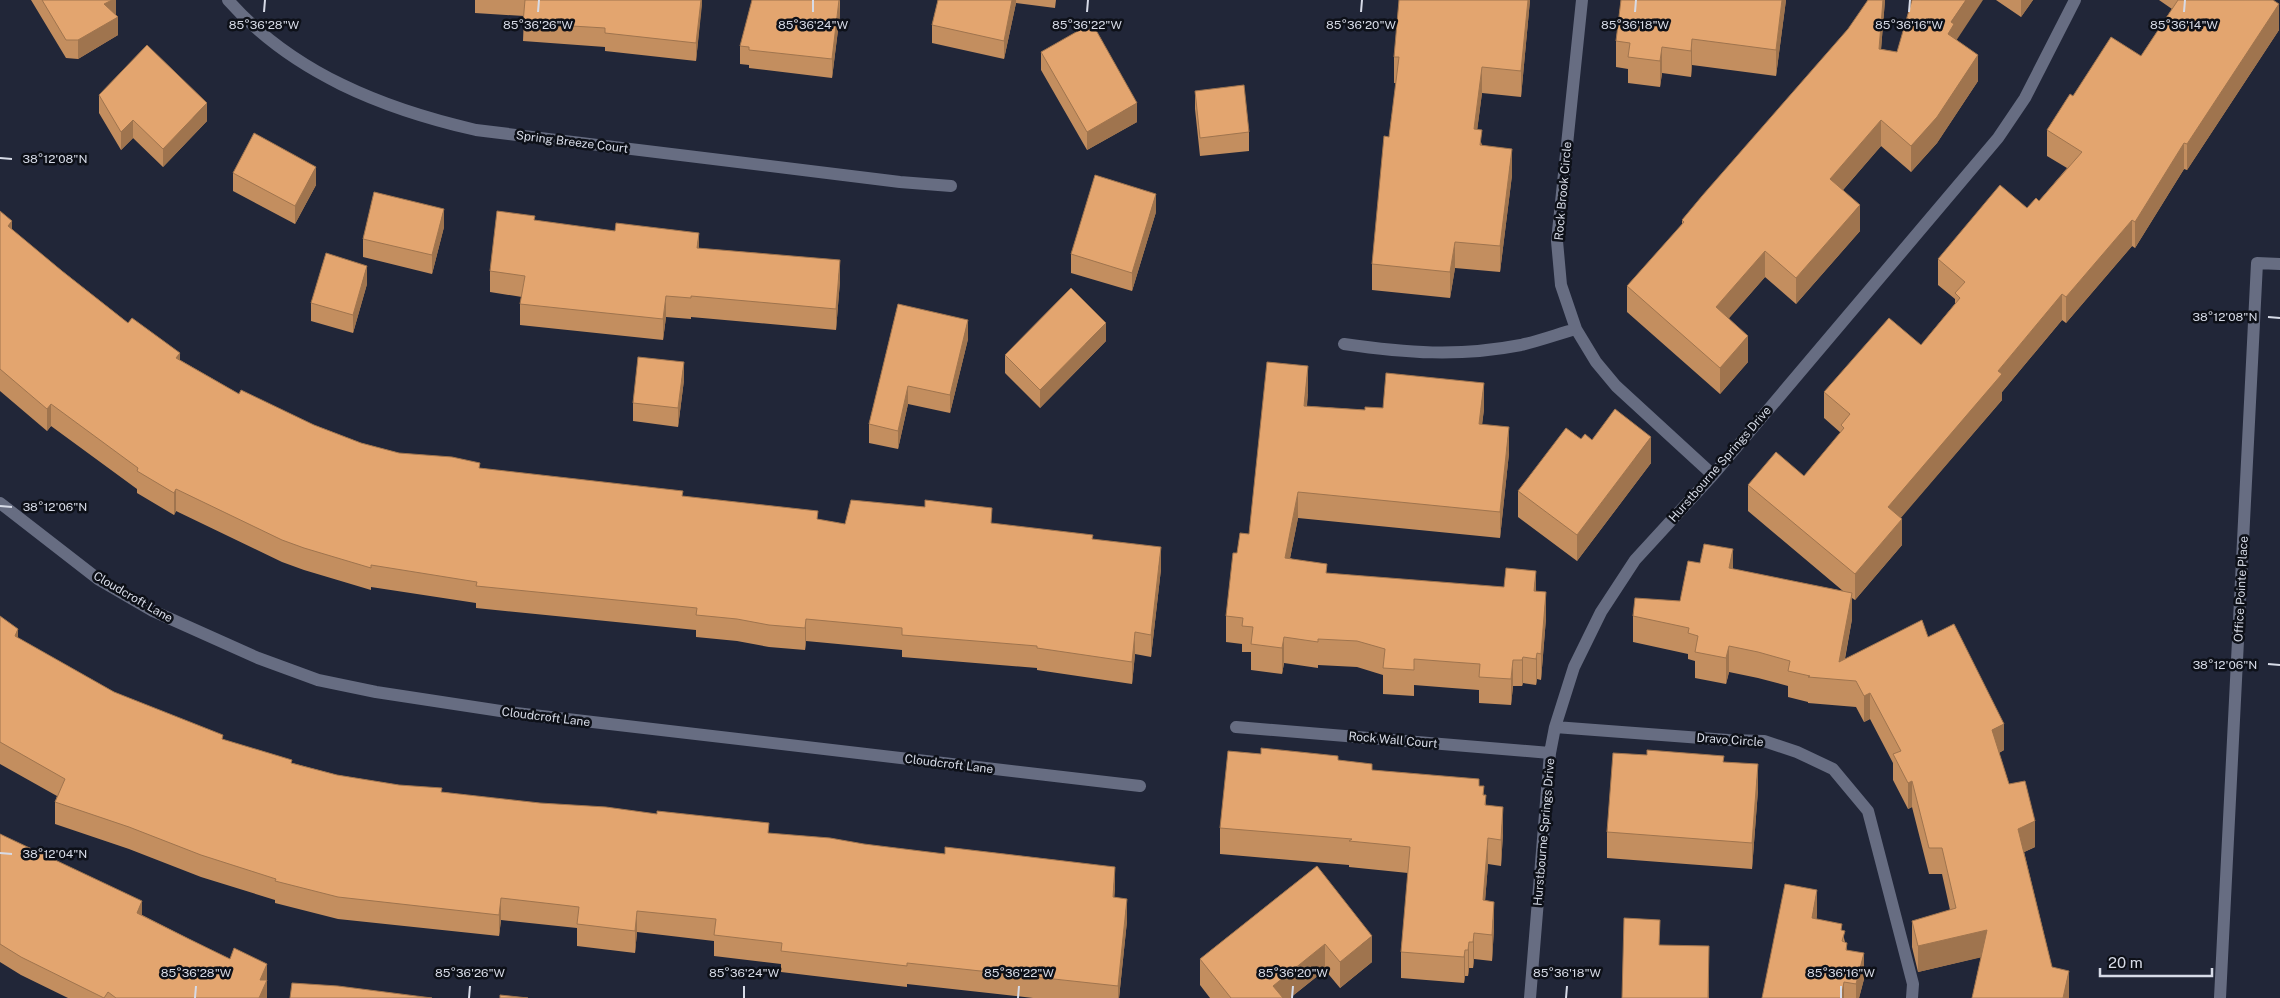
<svg xmlns="http://www.w3.org/2000/svg" width="2280" height="998" font-family="'Public Sans',sans-serif">
	<style>
		.lines { fill: none; stroke-linecap: round; stroke-linejoin: round }
		.street { stroke: #676d82; stroke-width: 12 }
		.wall { fill: #c38e5f }
		.shaded-wall { fill: #9f744e }
		.building { fill: #e3a56f; stroke: #9f744e }
		.ticks { fill: none; stroke: #d7dbe7; stroke-width: 2 }
		.labels { text-anchor: middle; stroke-width: 5; stroke-linejoin: round; paint-order: stroke }
		.street-label { font-size: 12px; fill: #d7dbe7; stroke: #0d1018 }
		.ticks-label { font-size: 12px; text-anchor: middle; fill: #d7dbe7; stroke: #0d1018; stroke-width: 5; stroke-linejoin: round; paint-order: stroke }
	</style>
	<rect width="100%" height="100%" fill="#212638"/>
	<g class="lines">
		<path class="street" d="M 228,0 C 292,73 384,109 476,130 L 900,182 L 951,186
			M 1582,0 L 1557,241 L 1561,285 L 1576,329 L 1596,362 L 1616,386 L 1713,475
			M 1344,344 C 1406,353 1459,357 1521,345 C 1539,341 1558,334 1576,329
			M 0,503 L 98,579 L 153,611 L 258,658 L 318,680 L 376,692 L 507,712 L 1140,786
			M 1236,727 L 1550,753
			M 1555,727 L 1728,740 L 1764,741 L 1797,752 L 1833,769 L 1868,811 L 1913,984 L 1912,998
			M 1530,998 L 1550,753 L 1555,727 L 1574,667 L 1601,612 L 1635,560 L 1713,475 L 1998,138 L 2025,98 L 2075,0
			M 2220,998 L 2257,263 L 2280,264"/>
	</g>
	<path class="wall" d="M 31,0 L 116,0 L 116,15 L 118,35 L 78,59 L 66,58 Z
		M 475,0 L 702,0 L 696,61 L 605,51 L 605,47 L 523,41 L 524,16 L 475,13 Z
		M 840,0 L 840,14 L 832,78 L 749,68 L 749,65 L 740,64 L 740,46 Z
		M 938,0 L 1056,0 L 1055,8 L 1016,3 L 1004,59 L 932,43 L 932,25 Z
		M 1530,0 L 1521,97 L 1482,93 L 1477,130 L 1482,145 L 1512,175 L 1500,272 L 1455,268 L 1450,298 L 1372,290 L 1372,264 L 1389,137 L 1396,83 L 1394,83 L 1394,57 Z
		M 1621,0 L 1786,0 L 1776,76 L 1692,65 L 1691,77 L 1662,73 L 1660,87 L 1628,83 L 1628,69 L 1616,67 L 1616,41 Z
		M 1885,0 L 1881,49 L 1897,52 L 1957,40 L 1978,81 L 1937,143 L 1911,172 L 1881,146 L 1843,190 L 1860,231 L 1796,304 L 1765,277 L 1729,318 L 1748,362 L 1720,394 L 1627,312 L 1627,286 L 1682,225 L 1682,220 Z
		M 1996,0 L 2033,0 L 2021,17 Z
		M 2159,0 L 2273,0 L 2279,30 L 2187,170 L 2184,169 L 2135,248 L 2132,246 L 2066,323 L 2062,320 L 2002,392 L 2002,400 L 1901,517 L 1902,545 L 1855,600 L 1852,598 L 1852,619 L 1845,659 L 1928,637 L 2004,750 L 1999,753 L 2009,784 L 2035,847 L 2024,852 L 2052,967 L 2069,997 L 2069,998 L 1972,998 L 1981,957 L 1918,972 L 1912,947 L 1912,921 L 1950,910 L 1942,874 L 1929,874 L 1912,807 L 1908,809 L 1893,780 L 1893,763 L 1870,719 L 1864,722 L 1856,707 L 1808,703 L 1808,702 L 1788,697 L 1788,686 L 1758,678 L 1729,672 L 1726,684 L 1695,678 L 1695,661 L 1688,659 L 1688,654 L 1633,642 L 1633,616 L 1680,601 L 1700,563 L 1733,569 L 1843,591 L 1748,511 L 1748,485 L 1804,476 L 1841,433 L 1824,418 L 1824,392 L 1921,345 L 1955,304 L 1955,299 L 1938,285 L 1938,259 L 2039,201 L 2067,168 L 2047,156 L 2047,130 L 2073,96 L 2141,56 L 2172,9 Z
		M 1041,52 L 1137,122 L 1087,150 L 1041,70 Z
		M 1195,91 L 1249,132 L 1249,151 L 1200,156 L 1195,109 Z
		M 99,95 L 207,121 L 163,167 L 133,138 L 121,150 L 99,113 Z
		M 233,173 L 316,185 L 295,224 L 233,191 Z
		M 0,211 L 12,230 L 62,271 L 128,323 L 180,360 L 239,394 L 314,425 L 361,443 L 399,453 L 480,468 L 683,496 L 845,524 L 992,524 L 1093,539 L 1161,569 L 1151,657 L 1135,654 L 1132,684 L 1037,670 L 1037,668 L 902,657 L 902,650 L 806,641 L 805,650 L 769,647 L 737,641 L 696,637 L 696,630 L 476,608 L 476,603 L 371,587 L 371,590 L 304,570 L 282,562 L 176,511 L 174,515 L 137,493 L 137,489 L 51,426 L 47,431 L 0,391 Z
		M 1156,212 L 1132,291 L 1071,273 L 1071,254 Z
		M 535,220 L 699,248 L 840,281 L 836,330 L 691,317 L 691,319 L 666,317 L 663,340 L 520,325 L 520,304 L 522,297 L 490,292 L 490,271 Z
		M 444,227 L 432,274 L 363,257 L 363,239 Z
		M 367,284 L 353,333 L 311,321 L 311,303 Z
		M 898,304 L 968,339 L 950,413 L 908,404 L 898,449 L 869,443 L 869,424 Z
		M 1106,341 L 1040,408 L 1005,373 L 1005,355 Z
		M 684,380 L 678,427 L 633,421 L 633,403 Z
		M 1308,392 L 1307,406 L 1365,410 L 1383,408 L 1484,409 L 1482,424 L 1509,453 L 1500,538 L 1298,518 L 1290,558 L 1327,573 L 1536,591 L 1546,618 L 1541,680 L 1537,679 L 1536,685 L 1523,683 L 1522,686 L 1513,686 L 1511,705 L 1479,703 L 1479,690 L 1452,688 L 1414,685 L 1414,696 L 1383,694 L 1383,675 L 1357,667 L 1318,665 L 1318,668 L 1284,663 L 1282,674 L 1251,670 L 1251,652 L 1242,652 L 1242,644 L 1226,642 L 1226,616 L 1237,553 L 1249,534 Z
		M 1581,439 L 1592,440 L 1651,463 L 1577,561 L 1518,517 L 1518,491 Z
		M 0,616 L 18,638 L 114,692 L 223,740 L 292,763 L 337,775 L 442,792 L 769,833 L 1115,888 L 1114,897 L 1127,921 L 1119,998 L 1033,998 L 907,984 L 907,987 L 781,972 L 781,964 L 714,956 L 714,941 L 637,932 L 635,953 L 577,946 L 577,928 L 501,920 L 499,936 L 338,919 L 275,903 L 275,900 L 201,877 L 129,849 L 55,824 L 55,802 L 57,796 L 0,764 Z
		M 1338,760 L 1372,770 L 1479,786 L 1484,795 L 1486,805 L 1503,833 L 1501,866 L 1488,864 L 1485,901 L 1494,928 L 1492,961 L 1474,959 L 1473,968 L 1469,968 L 1468,976 L 1465,976 L 1464,983 L 1401,978 L 1401,952 L 1408,873 L 1349,867 L 1349,865 L 1220,854 L 1220,828 Z
		M 1724,762 L 1758,790 L 1752,869 L 1607,858 L 1607,832 Z
		M 0,834 L 142,915 L 189,939 L 230,959 L 267,964 L 267,998 L 68,998 L 21,975 L 0,962 Z
		M 1317,866 L 1372,962 L 1340,988 L 1325,970 L 1290,998 L 1210,998 L 1200,985 L 1200,959 Z
		M 1817,916 L 1816,919 L 1842,930 L 1847,950 L 1864,979 L 1859,998 L 1762,998 Z"/>
	<path class="shaded-wall" d="M 112,0 L 116,0 L 116,16 L 104,4 Z
		M 701,0 L 702,0 L 702,5 L 696,61 L 696,43 Z
		M 839,0 L 840,14 L 832,78 L 832,59 Z
		M 1012,0 L 1016,0 L 1016,3 L 1004,59 L 1004,41 Z
		M 1528,0 L 1530,0 L 1521,97 L 1521,71 Z
		M 1782,0 L 1786,0 L 1776,76 L 1776,50 Z
		M 1883,0 L 1885,0 L 1879,75 L 1879,49 Z
		M 1966,0 L 1983,0 L 1954,44 L 1948,34 L 1951,22 Z
		M 2021,0 L 2033,0 L 2021,17 Z
		M 2279,4 L 2279,30 L 2187,170 L 2187,144 Z
		M 118,17 L 118,35 L 78,59 L 78,40 Z
		M 1692,39 L 1692,65 L 1691,77 L 1691,51 Z
		M 1662,47 L 1662,73 L 1660,87 L 1660,61 Z
		M 1978,55 L 1978,81 L 1937,143 L 1911,172 L 1911,146 Z
		M 1482,67 L 1482,93 L 1474,155 L 1474,129 Z
		M 207,103 L 207,121 L 163,167 L 163,149 Z
		M 1137,103 L 1137,122 L 1087,150 L 1087,132 Z
		M 133,120 L 133,138 L 121,150 L 121,132 Z
		M 1881,120 L 1881,146 L 1830,205 L 1830,179 Z
		M 2184,143 L 2184,169 L 2135,248 L 2135,222 Z
		M 1512,149 L 1512,175 L 1500,272 L 1500,246 Z
		M 316,167 L 316,185 L 295,224 L 295,206 Z
		M 1156,194 L 1156,212 L 1132,291 L 1132,273 Z
		M 1860,205 L 1860,231 L 1796,304 L 1796,278 Z
		M 444,209 L 444,227 L 432,274 L 432,255 Z
		M 2132,220 L 2132,246 L 2066,323 L 2066,297 Z
		M 12,221 L 12,243 L 8,226 Z
		M 699,233 L 699,254 L 697,248 Z
		M 1455,242 L 1455,268 L 1450,298 L 1450,272 Z
		M 1765,251 L 1765,277 L 1716,333 L 1716,307 Z
		M 840,260 L 840,281 L 836,330 L 836,309 Z
		M 367,266 L 367,284 L 353,333 L 353,315 Z
		M 2062,294 L 2062,320 L 2002,392 L 2002,400 L 1888,533 L 1888,507 L 1998,371 Z
		M 666,296 L 666,317 L 663,340 L 663,319 Z
		M 968,320 L 968,339 L 950,413 L 950,395 Z
		M 1106,323 L 1106,341 L 1040,408 L 1040,390 Z
		M 1748,336 L 1748,362 L 1720,394 L 1720,368 Z
		M 180,353 L 180,375 L 176,358 Z
		M 684,362 L 684,380 L 678,427 L 678,408 Z
		M 1308,366 L 1308,392 L 1304,432 L 1304,406 Z
		M 1484,383 L 1484,409 L 1479,450 L 1479,424 Z
		M 908,386 L 908,404 L 898,449 L 898,431 Z
		M 51,404 L 51,426 L 47,431 L 47,409 Z
		M 1509,427 L 1509,453 L 1500,538 L 1500,512 Z
		M 1651,437 L 1651,463 L 1577,561 L 1577,535 Z
		M 176,489 L 176,511 L 174,515 L 174,493 Z
		M 1298,492 L 1298,518 L 1285,584 L 1285,558 Z
		M 1902,519 L 1902,545 L 1855,600 L 1855,574 Z
		M 1161,547 L 1161,569 L 1151,657 L 1151,635 Z
		M 1733,549 L 1733,575 L 1729,568 Z
		M 1536,571 L 1536,597 L 1534,591 Z
		M 1546,592 L 1546,618 L 1541,680 L 1541,654 Z
		M 1852,593 L 1852,619 L 1841,679 L 1839,662 Z
		M 806,619 L 806,641 L 805,650 L 805,628 Z
		M 18,629 L 18,651 L 15,636 Z
		M 1135,632 L 1135,654 L 1132,684 L 1132,662 Z
		M 1284,637 L 1284,663 L 1282,674 L 1282,648 Z
		M 1729,646 L 1729,672 L 1726,684 L 1726,658 Z
		M 1537,653 L 1537,679 L 1536,685 L 1536,659 Z
		M 1523,657 L 1523,683 L 1522,686 L 1522,660 Z
		M 1513,660 L 1513,686 L 1511,705 L 1511,679 Z
		M 1870,693 L 1870,719 L 1864,722 L 1864,696 Z
		M 2004,724 L 2004,750 L 1992,756 L 1992,730 Z
		M 1758,764 L 1758,790 L 1752,869 L 1752,843 Z
		M 1912,781 L 1912,807 L 1908,809 L 1908,783 Z
		M 1503,807 L 1503,833 L 1501,866 L 1501,840 Z
		M 2035,821 L 2035,847 L 2018,855 L 2018,829 Z
		M 1488,838 L 1488,864 L 1483,926 L 1483,900 Z
		M 1115,867 L 1115,888 L 1113,919 L 1113,897 Z
		M 1817,890 L 1817,916 L 1812,944 L 1812,918 Z
		M 501,898 L 501,920 L 499,936 L 499,915 Z
		M 1127,899 L 1127,921 L 1119,998 L 1118,998 L 1118,986 Z
		M 142,901 L 142,920 L 137,913 Z
		M 1494,902 L 1494,928 L 1492,961 L 1492,935 Z
		M 637,911 L 637,932 L 635,953 L 635,931 Z
		M 1987,930 L 1987,956 L 1918,972 L 1918,946 Z
		M 1474,933 L 1474,959 L 1473,968 L 1473,942 Z
		M 1372,936 L 1372,962 L 1340,988 L 1340,962 Z
		M 1469,942 L 1469,968 L 1468,976 L 1468,950 Z
		M 1325,944 L 1325,970 L 1290,998 L 1273,998 L 1273,986 Z
		M 1709,946 L 1709,998 L 1708,998 Z
		M 1465,950 L 1465,976 L 1464,983 L 1464,957 Z
		M 1864,953 L 1864,979 L 1859,998 L 1856,998 L 1856,984 Z
		M 267,964 L 267,998 L 259,998 L 260,980 Z
		M 2069,971 L 2069,998 L 2063,998 Z
		M 1844,982 L 1844,998 L 1841,998 Z"/>
	<path class="building" d="M 42,0 L 112,0 L 104,4 L 118,17 L 78,40 L 66,40 Z
		M 525,0 L 701,0 L 696,43 L 605,33 L 605,28 L 523,23 Z
		M 752,0 L 839,0 L 832,59 L 749,50 L 749,47 L 740,46 Z
		M 938,0 L 1012,0 L 1004,41 L 932,25 Z
		M 1399,0 L 1528,0 L 1521,71 L 1482,67 L 1474,129 L 1482,130 L 1480,145 L 1512,149 L 1500,246 L 1455,242 L 1450,272 L 1372,264 L 1384,136 L 1389,137 L 1399,57 L 1394,57 Z
		M 1621,0 L 1782,0 L 1776,50 L 1692,39 L 1691,51 L 1662,47 L 1660,61 L 1628,57 L 1630,43 L 1616,41 Z
		M 1868,0 L 1883,0 L 1879,49 L 1897,52 L 1912,0 L 1966,0 L 1951,22 L 1954,24 L 1948,34 L 1978,55 L 1937,117 L 1911,146 L 1881,120 L 1830,179 L 1860,205 L 1796,278 L 1765,251 L 1716,307 L 1748,336 L 1720,368 L 1627,286 L 1684,222 L 1682,220 L 1702,196 L 1848,29 Z
		M 2178,0 L 2273,0 L 2279,4 L 2187,144 L 2184,143 L 2135,222 L 2132,220 L 2066,297 L 2062,294 L 1998,371 L 2002,374 L 1888,507 L 1902,519 L 1855,574 L 1748,485 L 1776,452 L 1804,476 L 1844,428 L 1841,425 L 1850,414 L 1824,392 L 1889,318 L 1921,345 L 1960,298 L 1955,293 L 1965,282 L 1938,259 L 2000,185 L 2027,208 L 2036,198 L 2039,201 L 2082,152 L 2047,130 L 2070,94 L 2073,96 L 2111,37 L 2141,56 Z
		M 1092,23 L 1137,103 L 1087,132 L 1041,52 Z
		M 147,45 L 207,103 L 163,149 L 133,120 L 121,132 L 99,95 Z
		M 1244,85 L 1249,132 L 1200,138 L 1195,91 Z
		M 254,133 L 316,167 L 295,206 L 233,173 Z
		M 1095,175 L 1156,194 L 1132,273 L 1071,254 Z
		M 374,192 L 444,209 L 432,255 L 363,239 Z
		M 0,211 L 12,221 L 8,226 L 62,271 L 128,323 L 132,318 L 180,353 L 176,358 L 239,394 L 241,390 L 314,425 L 361,443 L 399,453 L 452,457 L 480,463 L 479,468 L 683,491 L 682,496 L 818,511 L 817,519 L 845,524 L 851,500 L 925,507 L 925,500 L 992,508 L 991,523 L 1093,535 L 1092,539 L 1161,547 L 1151,635 L 1135,632 L 1132,662 L 1037,648 L 1037,646 L 902,635 L 902,628 L 806,619 L 805,628 L 769,625 L 737,619 L 696,615 L 697,608 L 476,586 L 477,582 L 371,565 L 371,568 L 304,548 L 282,540 L 176,489 L 174,493 L 137,471 L 138,468 L 51,404 L 47,409 L 0,369 Z
		M 497,211 L 535,216 L 534,220 L 615,231 L 616,223 L 699,233 L 697,248 L 840,260 L 836,309 L 691,296 L 691,298 L 666,296 L 663,319 L 520,304 L 525,276 L 490,271 Z
		M 326,253 L 367,266 L 353,315 L 311,303 Z
		M 1071,288 L 1106,323 L 1040,390 L 1005,355 Z
		M 898,304 L 968,320 L 950,395 L 908,386 L 898,431 L 869,424 Z
		M 638,357 L 684,362 L 678,408 L 633,403 Z
		M 1267,362 L 1308,366 L 1304,406 L 1365,410 L 1365,407 L 1383,408 L 1386,373 L 1484,383 L 1479,424 L 1509,427 L 1500,512 L 1298,492 L 1285,558 L 1327,564 L 1326,573 L 1504,587 L 1506,568 L 1536,571 L 1534,591 L 1546,592 L 1541,654 L 1537,653 L 1536,659 L 1523,657 L 1522,660 L 1513,660 L 1511,679 L 1479,677 L 1480,664 L 1452,662 L 1414,659 L 1414,670 L 1383,668 L 1385,649 L 1357,641 L 1318,639 L 1318,642 L 1284,637 L 1282,648 L 1251,644 L 1253,627 L 1242,626 L 1243,618 L 1226,616 L 1233,553 L 1237,553 L 1240,533 L 1249,534 Z
		M 1615,409 L 1651,437 L 1577,535 L 1518,491 L 1566,428 L 1581,439 L 1585,434 L 1592,440 Z
		M 1704,544 L 1733,549 L 1729,568 L 1852,593 L 1839,662 L 1922,620 L 1928,637 L 1954,624 L 2004,724 L 1992,730 L 2009,784 L 2025,781 L 2035,821 L 2018,829 L 2052,967 L 2069,971 L 2063,998 L 1972,998 L 1987,930 L 1918,946 L 1912,921 L 1956,908 L 1942,848 L 1929,848 L 1912,781 L 1908,783 L 1893,754 L 1901,751 L 1870,693 L 1864,696 L 1856,681 L 1808,677 L 1810,676 L 1788,671 L 1790,661 L 1758,652 L 1729,646 L 1726,658 L 1695,652 L 1698,636 L 1688,633 L 1689,628 L 1633,616 L 1635,598 L 1680,601 L 1688,561 L 1700,563 Z
		M 0,616 L 18,629 L 15,636 L 114,692 L 223,735 L 222,739 L 292,760 L 291,763 L 337,775 L 399,785 L 442,788 L 441,792 L 540,803 L 606,807 L 657,814 L 657,811 L 769,823 L 768,833 L 830,838 L 864,844 L 945,854 L 945,847 L 1115,867 L 1113,897 L 1127,899 L 1118,986 L 907,963 L 907,966 L 781,951 L 782,943 L 714,935 L 716,919 L 637,911 L 635,931 L 577,924 L 579,907 L 501,898 L 499,915 L 338,897 L 275,881 L 276,879 L 201,855 L 129,827 L 55,802 L 65,779 L 0,742 Z
		M 1261,748 L 1338,756 L 1338,760 L 1372,764 L 1372,770 L 1479,779 L 1479,786 L 1484,786 L 1483,795 L 1486,795 L 1485,805 L 1503,807 L 1501,840 L 1488,838 L 1483,900 L 1494,902 L 1492,935 L 1474,933 L 1473,942 L 1469,942 L 1468,950 L 1465,950 L 1464,957 L 1401,952 L 1410,847 L 1349,841 L 1352,839 L 1220,828 L 1228,751 L 1261,754 Z
		M 1647,750 L 1724,756 L 1723,762 L 1758,764 L 1752,843 L 1607,832 L 1613,753 L 1647,755 Z
		M 0,834 L 142,901 L 137,913 L 189,939 L 230,959 L 234,948 L 267,964 L 260,980 L 267,980 L 259,998 L 116,998 L 108,992 L 104,998 L 21,957 L 0,944 Z
		M 1317,866 L 1372,936 L 1340,962 L 1325,944 L 1273,986 L 1283,998 L 1231,998 L 1200,959 Z
		M 1785,884 L 1817,890 L 1812,918 L 1842,924 L 1841,930 L 1845,931 L 1842,941 L 1847,943 L 1846,950 L 1864,953 L 1856,984 L 1844,982 L 1841,998 L 1762,998 Z
		M 1624,918 L 1660,920 L 1659,945 L 1709,946 L 1708,998 L 1622,998 Z
		M 292,983 L 338,986 L 432,998 L 290,998 Z
		M 500,995 L 528,998 L 500,998 Z"/>
	<path class="ticks" d="M 264,12 L 265,0M 538,12 L 539,0M 813,12 L 813,0M 1087,12 L 1088,0M 1361,12 L 1362,0M 1635,12 L 1636,0M 1909,12 L 1910,0M 2184,12 L 2185,0M 0,158 L 12,159M 2268,317 L 2280,318M 0,506 L 12,507M 2268,664 L 2280,665M 0,853 L 12,854M 195,998 L 196,986M 469,998 L 470,986M 744,998 L 744,986M 1018,998 L 1019,986M 1292,998 L 1293,986M 1566,998 L 1567,986M 1841,998 L 1841,986"/>
	<g class="labels">
		<g class="street-label">
			<text transform="translate(572 142) rotate(7)" y="4">Spring Breeze Court</text>
			<text transform="translate(1563 191) rotate(-85)" y="4">Rock Brook Circle</text>
			<text transform="translate(1720 464) rotate(-49)" y="4">Hurstbourne Springs Drive</text>
			<text transform="translate(2241 589) rotate(-87)" y="4">Office Pointe Place</text>
			<text transform="translate(133 597) rotate(30)" y="4">Cloudcroft Lane</text>
			<text transform="translate(546 717) rotate(7)" y="4">Cloudcroft Lane</text>
			<text transform="translate(1393 740) rotate(5)" y="4">Rock Wall Court</text>
			<text transform="translate(1730 740) rotate(4)" y="4">Dravo Circle</text>
			<text transform="translate(949 764) rotate(7)" y="4">Cloudcroft Lane</text>
			<text transform="translate(1544 832) rotate(-85)" y="4">Hurstbourne Springs Drive</text>
		</g>
	</g>
	<g class="ticks-label">
		<text x="264" y="29">85°36'28"W</text>
		<text x="538" y="29">85°36'26"W</text>
		<text x="813" y="29">85°36'24"W</text>
		<text x="1087" y="29">85°36'22"W</text>
		<text x="1361" y="29">85°36'20"W</text>
		<text x="1635" y="29">85°36'18"W</text>
		<text x="1909" y="29">85°36'16"W</text>
		<text x="2184" y="29">85°36'14"W</text>
		<text x="55" y="163">38°12'08"N</text>
		<text x="2225" y="321">38°12'08"N</text>
		<text x="55" y="511">38°12'06"N</text>
		<text x="2225" y="669">38°12'06"N</text>
		<text x="55" y="858">38°12'04"N</text>
		<text x="196" y="977">85°36'28"W</text>
		<text x="470" y="977">85°36'26"W</text>
		<text x="744" y="977">85°36'24"W</text>
		<text x="1019" y="977">85°36'22"W</text>
		<text x="1293" y="977">85°36'20"W</text>
		<text x="1567" y="977">85°36'18"W</text>
		<text x="1841" y="977">85°36'16"W</text>
	</g>
	<path d="M2100 968v8h112v-8" fill="none" stroke="#d7dbe7" stroke-width="2.5"/>
	<text x="2108" y="968" font-size="15" fill="#d7dbe7" stroke="#0d1018" stroke-width="4" paint-order="stroke">20 m</text>
</svg>
